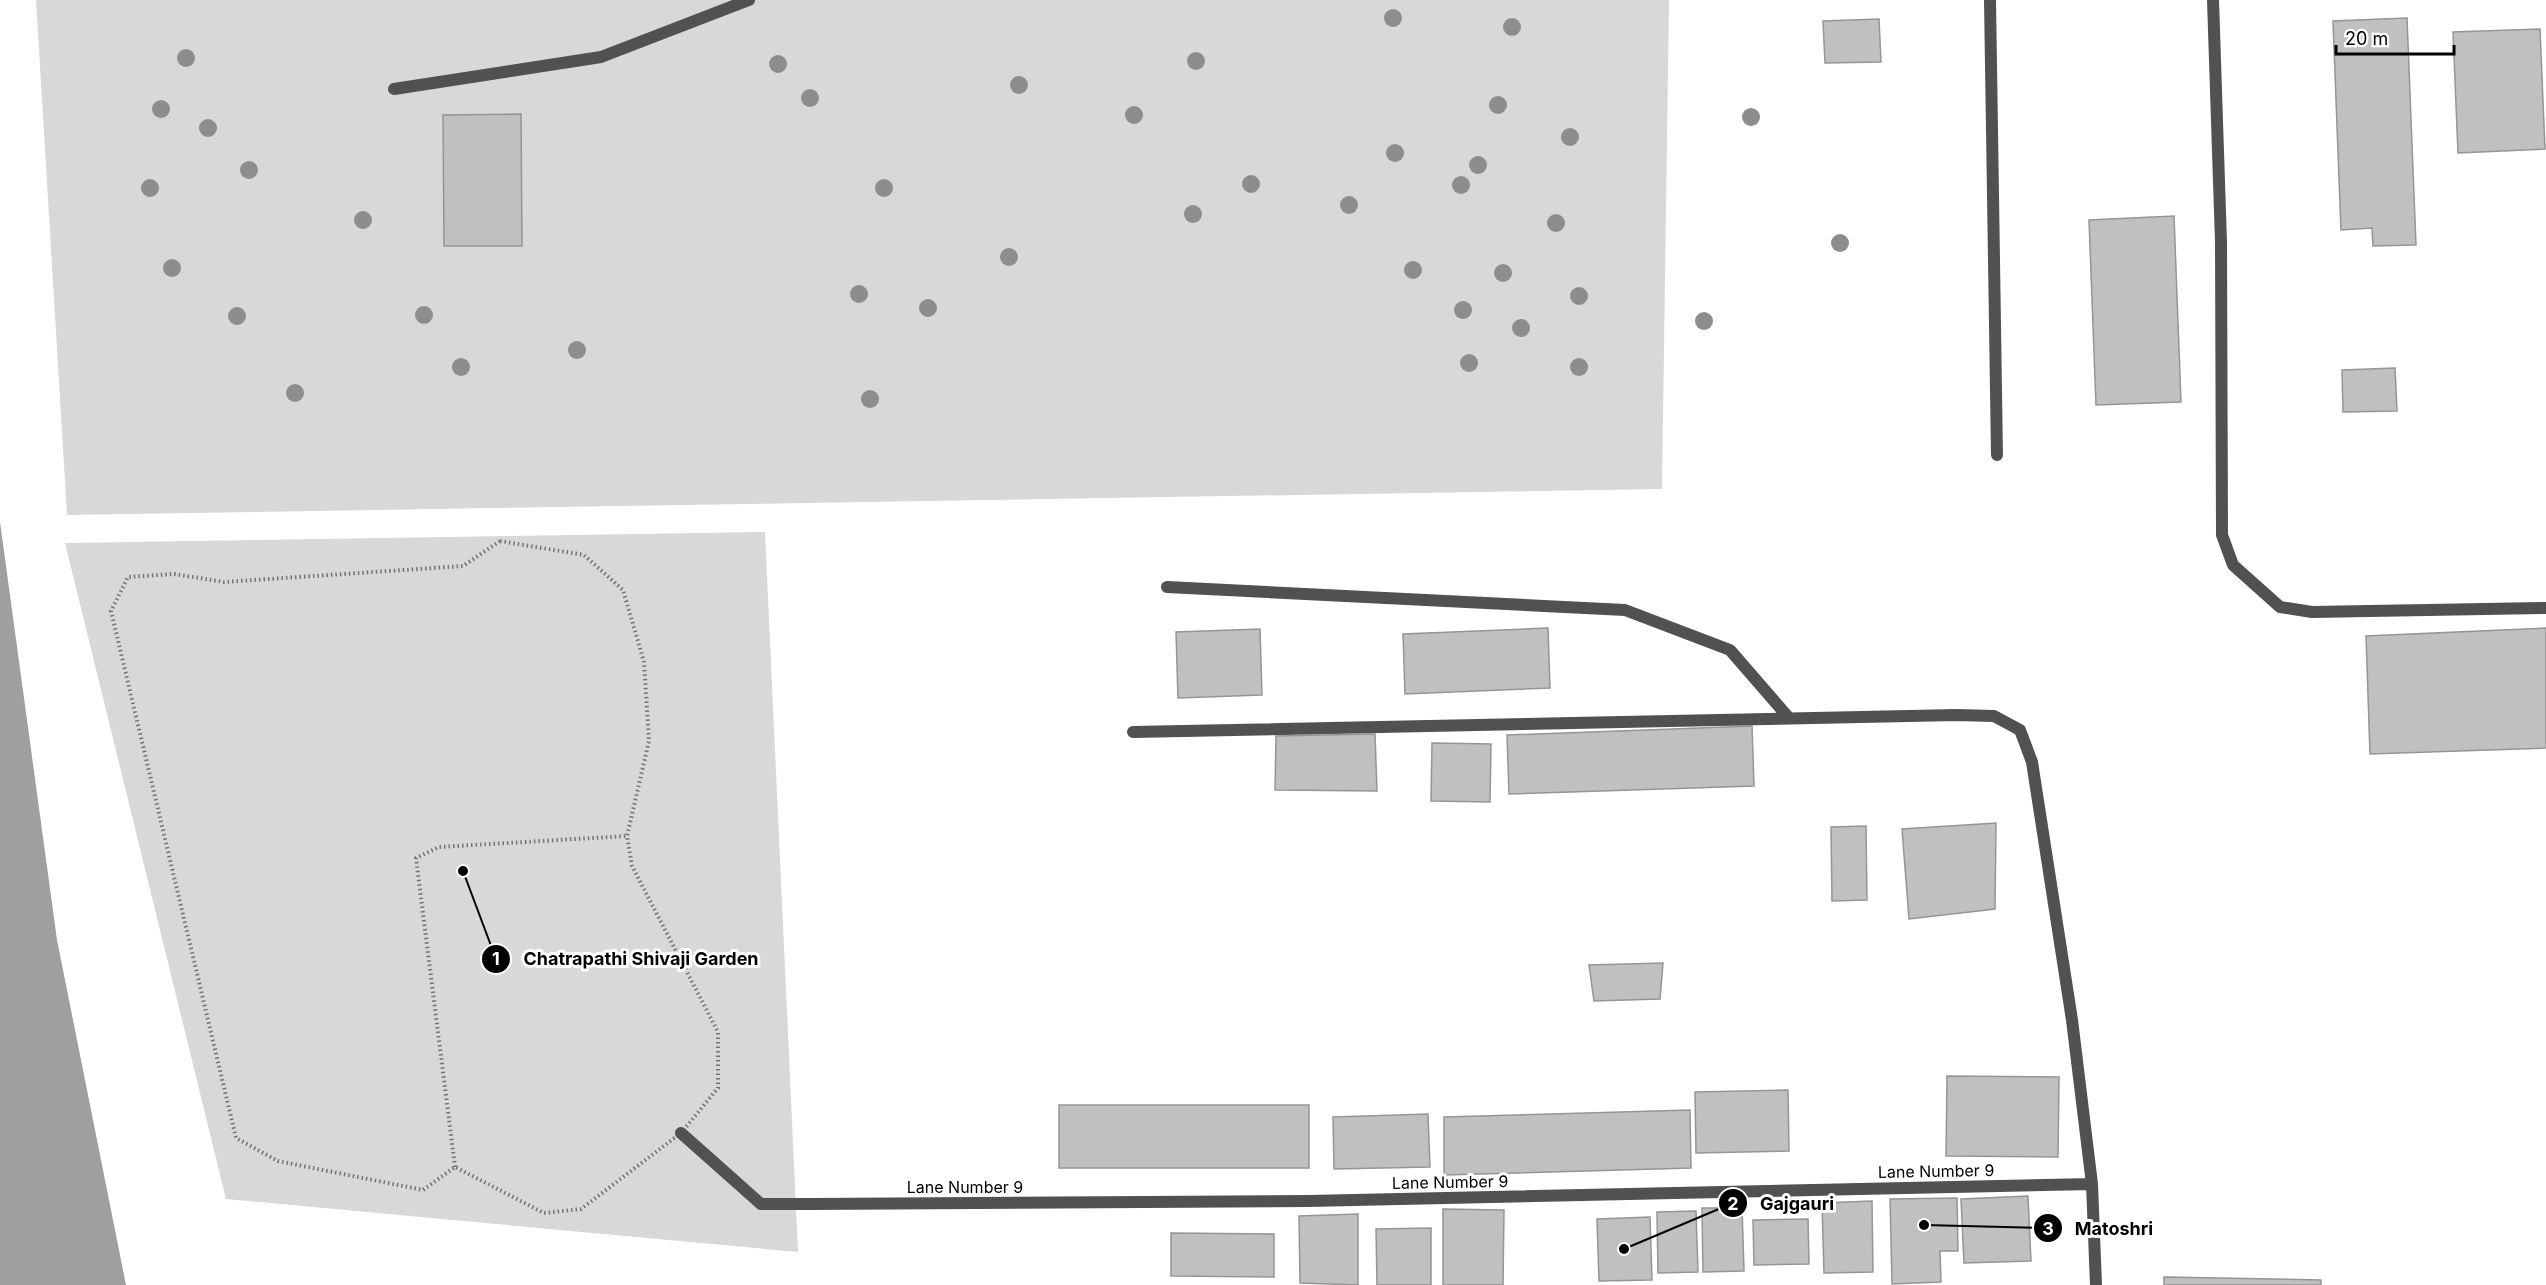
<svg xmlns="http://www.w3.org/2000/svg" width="2546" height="1285" font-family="Inter,sans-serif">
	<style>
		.green { fill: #d8d8d8 }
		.water { fill: #9f9f9f }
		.building { fill: #c0c0c0; stroke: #959595; stroke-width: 1.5 }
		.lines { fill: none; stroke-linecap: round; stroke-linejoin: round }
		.path { stroke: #737373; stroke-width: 4; stroke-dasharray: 1.5 3; stroke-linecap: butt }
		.service { stroke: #515151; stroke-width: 12 }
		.minor { stroke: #515151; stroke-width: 12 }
		.tree { fill: #8d8d8d }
		.labels { text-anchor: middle; stroke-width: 6; stroke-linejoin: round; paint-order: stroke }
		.street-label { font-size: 16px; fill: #000; stroke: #fff }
		.leader { fill: none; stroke: #000; stroke-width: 2 }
		.callout-dot { fill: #000; stroke: #fff; stroke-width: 2 }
		.mark-label { font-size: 18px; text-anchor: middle; font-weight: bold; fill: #fff }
		.callout-label { font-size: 18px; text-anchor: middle; font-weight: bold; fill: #000; stroke: #fff; stroke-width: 6; stroke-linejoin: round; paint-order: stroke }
	</style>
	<rect width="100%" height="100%" fill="#fff"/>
	<path class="green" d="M 36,0 L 1669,0 L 1662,489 L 67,515 Z
		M 765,532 L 798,1252 L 226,1199 L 65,543 Z"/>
	<path class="water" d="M 0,522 L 57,940 L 126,1285 L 0,1285 Z"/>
	<path class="building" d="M 2407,18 L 2416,245 L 2373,246 L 2372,228 L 2341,230 L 2333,21 Z
		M 1879,19 L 1881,62 L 1825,63 L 1823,21 Z
		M 2540,29 L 2545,149 L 2458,153 L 2453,32 Z
		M 521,114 L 522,246 L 444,246 L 443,115 Z
		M 2174,216 L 2181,402 L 2096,405 L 2089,220 Z
		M 2395,368 L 2397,411 L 2343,412 L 2342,370 Z
		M 1548,628 L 1550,688 L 1405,694 L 1403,634 Z
		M 2546,628 L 2546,748 L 2370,754 L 2366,636 Z
		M 1260,629 L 1262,695 L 1178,698 L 1176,632 Z
		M 1752,726 L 1754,786 L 1509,794 L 1507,735 Z
		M 1375,734 L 1377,791 L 1275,790 L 1276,736 Z
		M 1432,743 L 1491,744 L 1490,802 L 1431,801 Z
		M 1996,823 L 1995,909 L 1909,919 L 1902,829 Z
		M 1866,826 L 1867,900 L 1832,901 L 1831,827 Z
		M 1663,963 L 1660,999 L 1594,1001 L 1589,965 Z
		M 1947,1076 L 2059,1077 L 2058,1157 L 1946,1156 Z
		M 1788,1090 L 1789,1151 L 1696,1153 L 1695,1092 Z
		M 1059,1105 L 1309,1105 L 1309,1168 L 1059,1168 Z
		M 1690,1110 L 1691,1168 L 1444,1175 L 1444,1117 Z
		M 1428,1114 L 1430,1167 L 1334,1169 L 1333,1117 Z
		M 2028,1196 L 2031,1261 L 1964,1263 L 1961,1199 Z
		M 1957,1198 L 1958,1251 L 1940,1251 L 1941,1282 L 1892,1284 L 1890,1199 Z
		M 1872,1201 L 1873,1272 L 1824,1273 L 1822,1203 Z
		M 1702,1208 L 1742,1208 L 1744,1271 L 1703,1272 Z
		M 1443,1209 L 1504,1210 L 1503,1285 L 1443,1285 Z
		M 1696,1211 L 1698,1272 L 1658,1273 L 1657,1212 Z
		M 1358,1214 L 1358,1285 L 1300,1283 L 1299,1216 Z
		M 1650,1217 L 1652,1280 L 1599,1281 L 1597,1219 Z
		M 1808,1219 L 1809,1264 L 1754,1265 L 1753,1220 Z
		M 1431,1228 L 1431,1285 L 1377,1285 L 1376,1229 Z
		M 1171,1233 L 1274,1234 L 1274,1277 L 1171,1276 Z
		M 2164,1277 L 2321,1280 L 2321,1285 L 2164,1285 Z"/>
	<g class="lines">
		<path class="path" d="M 500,541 L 584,555 L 623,590 L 644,662 L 649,741 L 627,836 L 632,866 L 718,1032 L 718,1088 L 681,1133 L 581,1209 L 544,1213 L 455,1167 L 423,1190 L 278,1161 L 236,1138 L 111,611 L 128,577 L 174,574 L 224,582 L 463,566 Z
			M 455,1167 L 416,858 L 439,847 L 627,836"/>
		<path class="service" d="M 1990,0 L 1997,455
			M 2213,0 L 2221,242 L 2222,535 L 2233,565 L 2280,607 L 2312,612 L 2546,608
			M 394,89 L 601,57 L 749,0
			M 681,1133 L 761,1204 L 810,1204"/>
		<path class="minor" d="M 1167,587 L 1625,610 L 1730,650 L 1789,718
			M 1133,732 L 1956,715 L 1994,716 L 2020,730 L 2032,762 L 2072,1020 L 2092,1184 L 2096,1285
			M 810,1204 L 1308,1201 L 2092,1184"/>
	</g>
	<g class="tree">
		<circle cx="1393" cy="18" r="9"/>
		<circle cx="1512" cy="27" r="9"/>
		<circle cx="186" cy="58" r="9"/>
		<circle cx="1196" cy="61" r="9"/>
		<circle cx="778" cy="64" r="9"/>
		<circle cx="1019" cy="85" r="9"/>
		<circle cx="810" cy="98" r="9"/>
		<circle cx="1498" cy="105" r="9"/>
		<circle cx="161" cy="109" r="9"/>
		<circle cx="1134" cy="115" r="9"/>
		<circle cx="1751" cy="117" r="9"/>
		<circle cx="208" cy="128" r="9"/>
		<circle cx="1570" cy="137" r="9"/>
		<circle cx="1395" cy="153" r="9"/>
		<circle cx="1478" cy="165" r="9"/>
		<circle cx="249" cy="170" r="9"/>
		<circle cx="1251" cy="184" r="9"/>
		<circle cx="1461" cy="185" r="9"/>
		<circle cx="150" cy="188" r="9"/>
		<circle cx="884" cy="188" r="9"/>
		<circle cx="1349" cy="205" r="9"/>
		<circle cx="1193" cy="214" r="9"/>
		<circle cx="363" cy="220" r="9"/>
		<circle cx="1556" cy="223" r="9"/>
		<circle cx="1840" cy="243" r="9"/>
		<circle cx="1009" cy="257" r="9"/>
		<circle cx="172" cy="268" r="9"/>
		<circle cx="1413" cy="270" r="9"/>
		<circle cx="1503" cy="273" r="9"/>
		<circle cx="859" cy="294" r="9"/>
		<circle cx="1579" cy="296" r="9"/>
		<circle cx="928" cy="308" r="9"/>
		<circle cx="1463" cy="310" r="9"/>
		<circle cx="424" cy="315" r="9"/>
		<circle cx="237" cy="316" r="9"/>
		<circle cx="1704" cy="321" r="9"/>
		<circle cx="1521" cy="328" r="9"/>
		<circle cx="577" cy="350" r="9"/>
		<circle cx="1469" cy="363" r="9"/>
		<circle cx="461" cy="367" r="9"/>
		<circle cx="1579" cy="367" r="9"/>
		<circle cx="295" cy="393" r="9"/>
		<circle cx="870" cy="399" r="9"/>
	</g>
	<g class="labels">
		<g class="street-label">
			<text transform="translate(1936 1171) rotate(-1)" y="6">Lane Number 9</text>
			<text transform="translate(1450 1182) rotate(-1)" y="6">Lane Number 9</text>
			<text x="965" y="1193">Lane Number 9</text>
		</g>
	</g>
	<path class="leader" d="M463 871L496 959M1624 1249L1733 1203M1924 1225L2048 1228"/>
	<g class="callout-dot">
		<circle cx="463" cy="871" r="6"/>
		<circle cx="1624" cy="1249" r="6"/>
		<circle cx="1924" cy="1225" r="6"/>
		<circle cx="496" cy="959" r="15"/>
		<circle cx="1733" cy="1203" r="15"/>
		<circle cx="2048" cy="1228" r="15"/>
	</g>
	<g class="mark-label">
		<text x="496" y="965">1</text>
		<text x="1733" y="1210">2</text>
		<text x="2048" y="1235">3</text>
	</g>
	<g class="callout-label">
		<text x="641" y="965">Chatrapathi Shivaji Garden</text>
		<text x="1797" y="1210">Gajgauri</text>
		<text x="2114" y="1235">Matoshri</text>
	</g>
	<path d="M2336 45v9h118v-9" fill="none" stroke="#000000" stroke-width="3"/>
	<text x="2345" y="45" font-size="18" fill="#000000" stroke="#ffffff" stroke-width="4.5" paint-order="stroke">20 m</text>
</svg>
